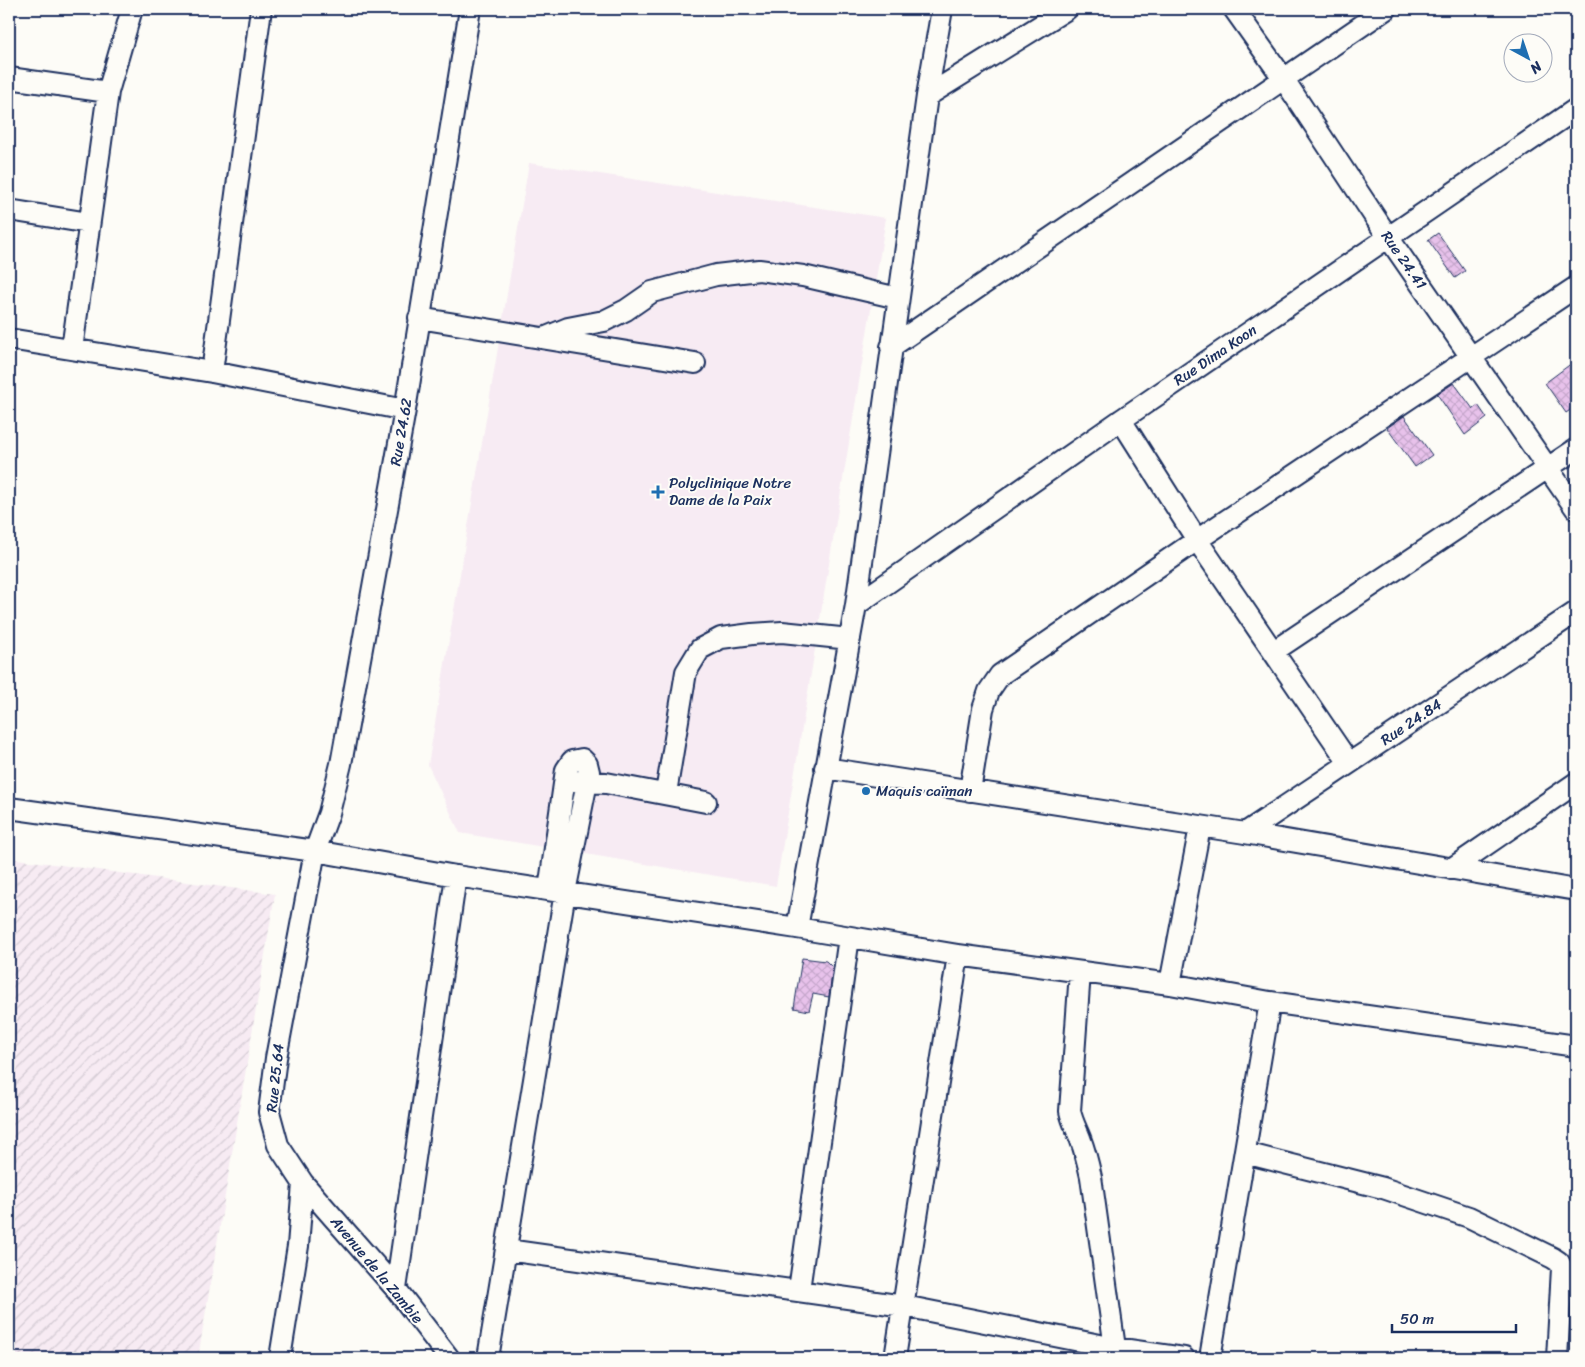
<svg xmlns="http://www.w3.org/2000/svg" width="1585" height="1367" font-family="Sriracha,sans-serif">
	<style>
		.built { fill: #f7ebf3 }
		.industrial { fill: url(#industrial-furrows) }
		.building { fill: url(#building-cross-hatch); stroke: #1b2f5e }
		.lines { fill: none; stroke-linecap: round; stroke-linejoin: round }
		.minor-casing { stroke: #1b2f5e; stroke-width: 24 }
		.minor { stroke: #fdfcf7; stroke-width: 20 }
		.poi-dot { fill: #1f6fb2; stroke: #fdfcf7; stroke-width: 2 }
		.labels { text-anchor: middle; stroke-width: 4; stroke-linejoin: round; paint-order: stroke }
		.street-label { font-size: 15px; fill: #1b2f5e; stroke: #fdfcf7 }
		.poi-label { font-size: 15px; fill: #1b2f5e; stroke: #fdfcf7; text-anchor: start }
	</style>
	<defs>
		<pattern id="industrial-furrows" width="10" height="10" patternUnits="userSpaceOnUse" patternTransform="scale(1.25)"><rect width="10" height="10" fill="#f7ebf3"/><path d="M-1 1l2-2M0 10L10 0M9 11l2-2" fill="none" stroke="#d3cad3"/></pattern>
		<pattern id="building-cross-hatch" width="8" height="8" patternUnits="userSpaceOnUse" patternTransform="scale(1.25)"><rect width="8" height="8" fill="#e8c2eb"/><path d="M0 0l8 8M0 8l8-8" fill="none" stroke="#c6a7cc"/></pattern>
	</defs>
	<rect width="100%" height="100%" fill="#fdfcf7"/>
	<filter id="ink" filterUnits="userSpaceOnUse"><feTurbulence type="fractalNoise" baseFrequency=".02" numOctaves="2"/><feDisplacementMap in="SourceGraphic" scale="10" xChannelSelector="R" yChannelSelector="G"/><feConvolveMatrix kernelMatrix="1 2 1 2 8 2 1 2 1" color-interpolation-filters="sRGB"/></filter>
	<g filter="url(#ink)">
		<path class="built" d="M 529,163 L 886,218 L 776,886 L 460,833 L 428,765 Z"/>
		<path class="industrial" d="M 9,858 L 275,894 L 198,1358 L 9,1358 Z"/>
		<path class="building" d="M 1438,233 L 1465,271 L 1455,278 L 1428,240 Z
			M 1576,360 L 1576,406 L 1566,413 L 1545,383 Z
			M 1454,383 L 1473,409 L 1478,405 L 1487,418 L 1465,435 L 1437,394 Z
			M 1404,416 L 1432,455 L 1415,467 L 1387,428 Z
			M 802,958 L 826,961 L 833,968 L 829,997 L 813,994 L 809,1011 L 794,1008 Z"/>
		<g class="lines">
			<g class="minor-casing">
				<path id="minor" d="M 1234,9 L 1283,78 L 1388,237 L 1576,509
					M 9,78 L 108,92
					M 927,96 L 1067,9
					M 9,210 L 89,223
					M 419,318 L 695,363
					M 544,338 L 568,328 L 604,321 L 626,310 L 652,292 L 716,275 L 759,270 L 803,276 L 898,298
					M 9,339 L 212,372 L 405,410
					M 891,347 L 1386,9
					M 72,349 L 108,92 L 132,9
					M 212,372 L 261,9
					M 1121,420 L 1197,540 L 1349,763
					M 856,605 L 1121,420 L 1576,109
					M 1274,651 L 1576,449
					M 825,768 L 1245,833 L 1576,890
					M 574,781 L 606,783 L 706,802
					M 970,791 L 983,709 L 989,691 L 1000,675 L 1197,540 L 1576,287
					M 666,793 L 686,672 L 700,649 L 721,638 L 752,634 L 782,632 L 850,639
					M 9,808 L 315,851 L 456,876 L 797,928 L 958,955 L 1170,984 L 1270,1002 L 1576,1046
					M 1245,833 L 1576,612
					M 1451,869 L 1576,783
					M 797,928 L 856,605 L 927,96 L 942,9
					M 1080,972 L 1070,1111 C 1072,1121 1076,1128 1080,1138 C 1085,1151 1088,1163 1091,1177 L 1115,1348
					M 1170,984 L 1200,827
					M 1245,1153 L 1383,1188 L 1469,1217 L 1553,1258 L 1559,1262 L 1562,1268 L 1557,1358
					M 507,1250 L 904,1306 L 1115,1348 L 1184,1358
					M 396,1289 L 456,876
					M 799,1290 L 849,937
					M 280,1358 L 298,1246 L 303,1183
					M 449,1358 L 396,1289 L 303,1183 L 278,1145 L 269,1112 L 276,1058 L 315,851 L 329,813 L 341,764 L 405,410 L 470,9
					M 488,1358 L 565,892 L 589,772 L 587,764 L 582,759 L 572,761 L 566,770 L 549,890
					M 895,1358 L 958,955
					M 1210,1358 L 1270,1002"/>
			</g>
			<use href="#minor" class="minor"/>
		</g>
	</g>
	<g class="poi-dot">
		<path d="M655.5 484.5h5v5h5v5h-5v5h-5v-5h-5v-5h5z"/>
		<circle cx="866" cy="791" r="5"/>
	</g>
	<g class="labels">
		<g class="street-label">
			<text transform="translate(1404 260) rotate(55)" y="5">Rue 24.41</text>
			<text transform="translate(1215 355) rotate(-34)" y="5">Rue Dima Koon</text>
			<text transform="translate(401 432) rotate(-80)" y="5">Rue 24.62</text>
			<text transform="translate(1411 722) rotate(-34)" y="5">Rue 24.84</text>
			<text transform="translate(275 1078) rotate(-84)" y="5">Rue 25.64</text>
			<text transform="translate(377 1270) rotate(50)" y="5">Avenue de la Zambie</text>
		</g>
		<g class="poi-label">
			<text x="669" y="488">Polyclinique Notre<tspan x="669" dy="17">Dame de la Paix</tspan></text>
			<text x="876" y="796">Maquis caïman</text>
		</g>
	</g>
	<rect width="1585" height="1367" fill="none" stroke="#fdfcf7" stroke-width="30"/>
	<rect x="15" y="15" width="1555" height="1337" fill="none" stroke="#1b2f5e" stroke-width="2" filter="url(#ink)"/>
	<g transform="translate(1528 58) rotate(140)"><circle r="24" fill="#fdfcf7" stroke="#a3aaba"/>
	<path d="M0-4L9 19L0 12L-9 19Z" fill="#1f6fb2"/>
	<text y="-8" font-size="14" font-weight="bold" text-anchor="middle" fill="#1b2f5e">N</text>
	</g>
	<path d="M1392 1324v8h124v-8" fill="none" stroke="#1b2f5e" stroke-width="2.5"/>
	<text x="1400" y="1324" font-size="15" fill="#1b2f5e" stroke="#fdfcf7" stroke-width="4" paint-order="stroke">50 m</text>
</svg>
